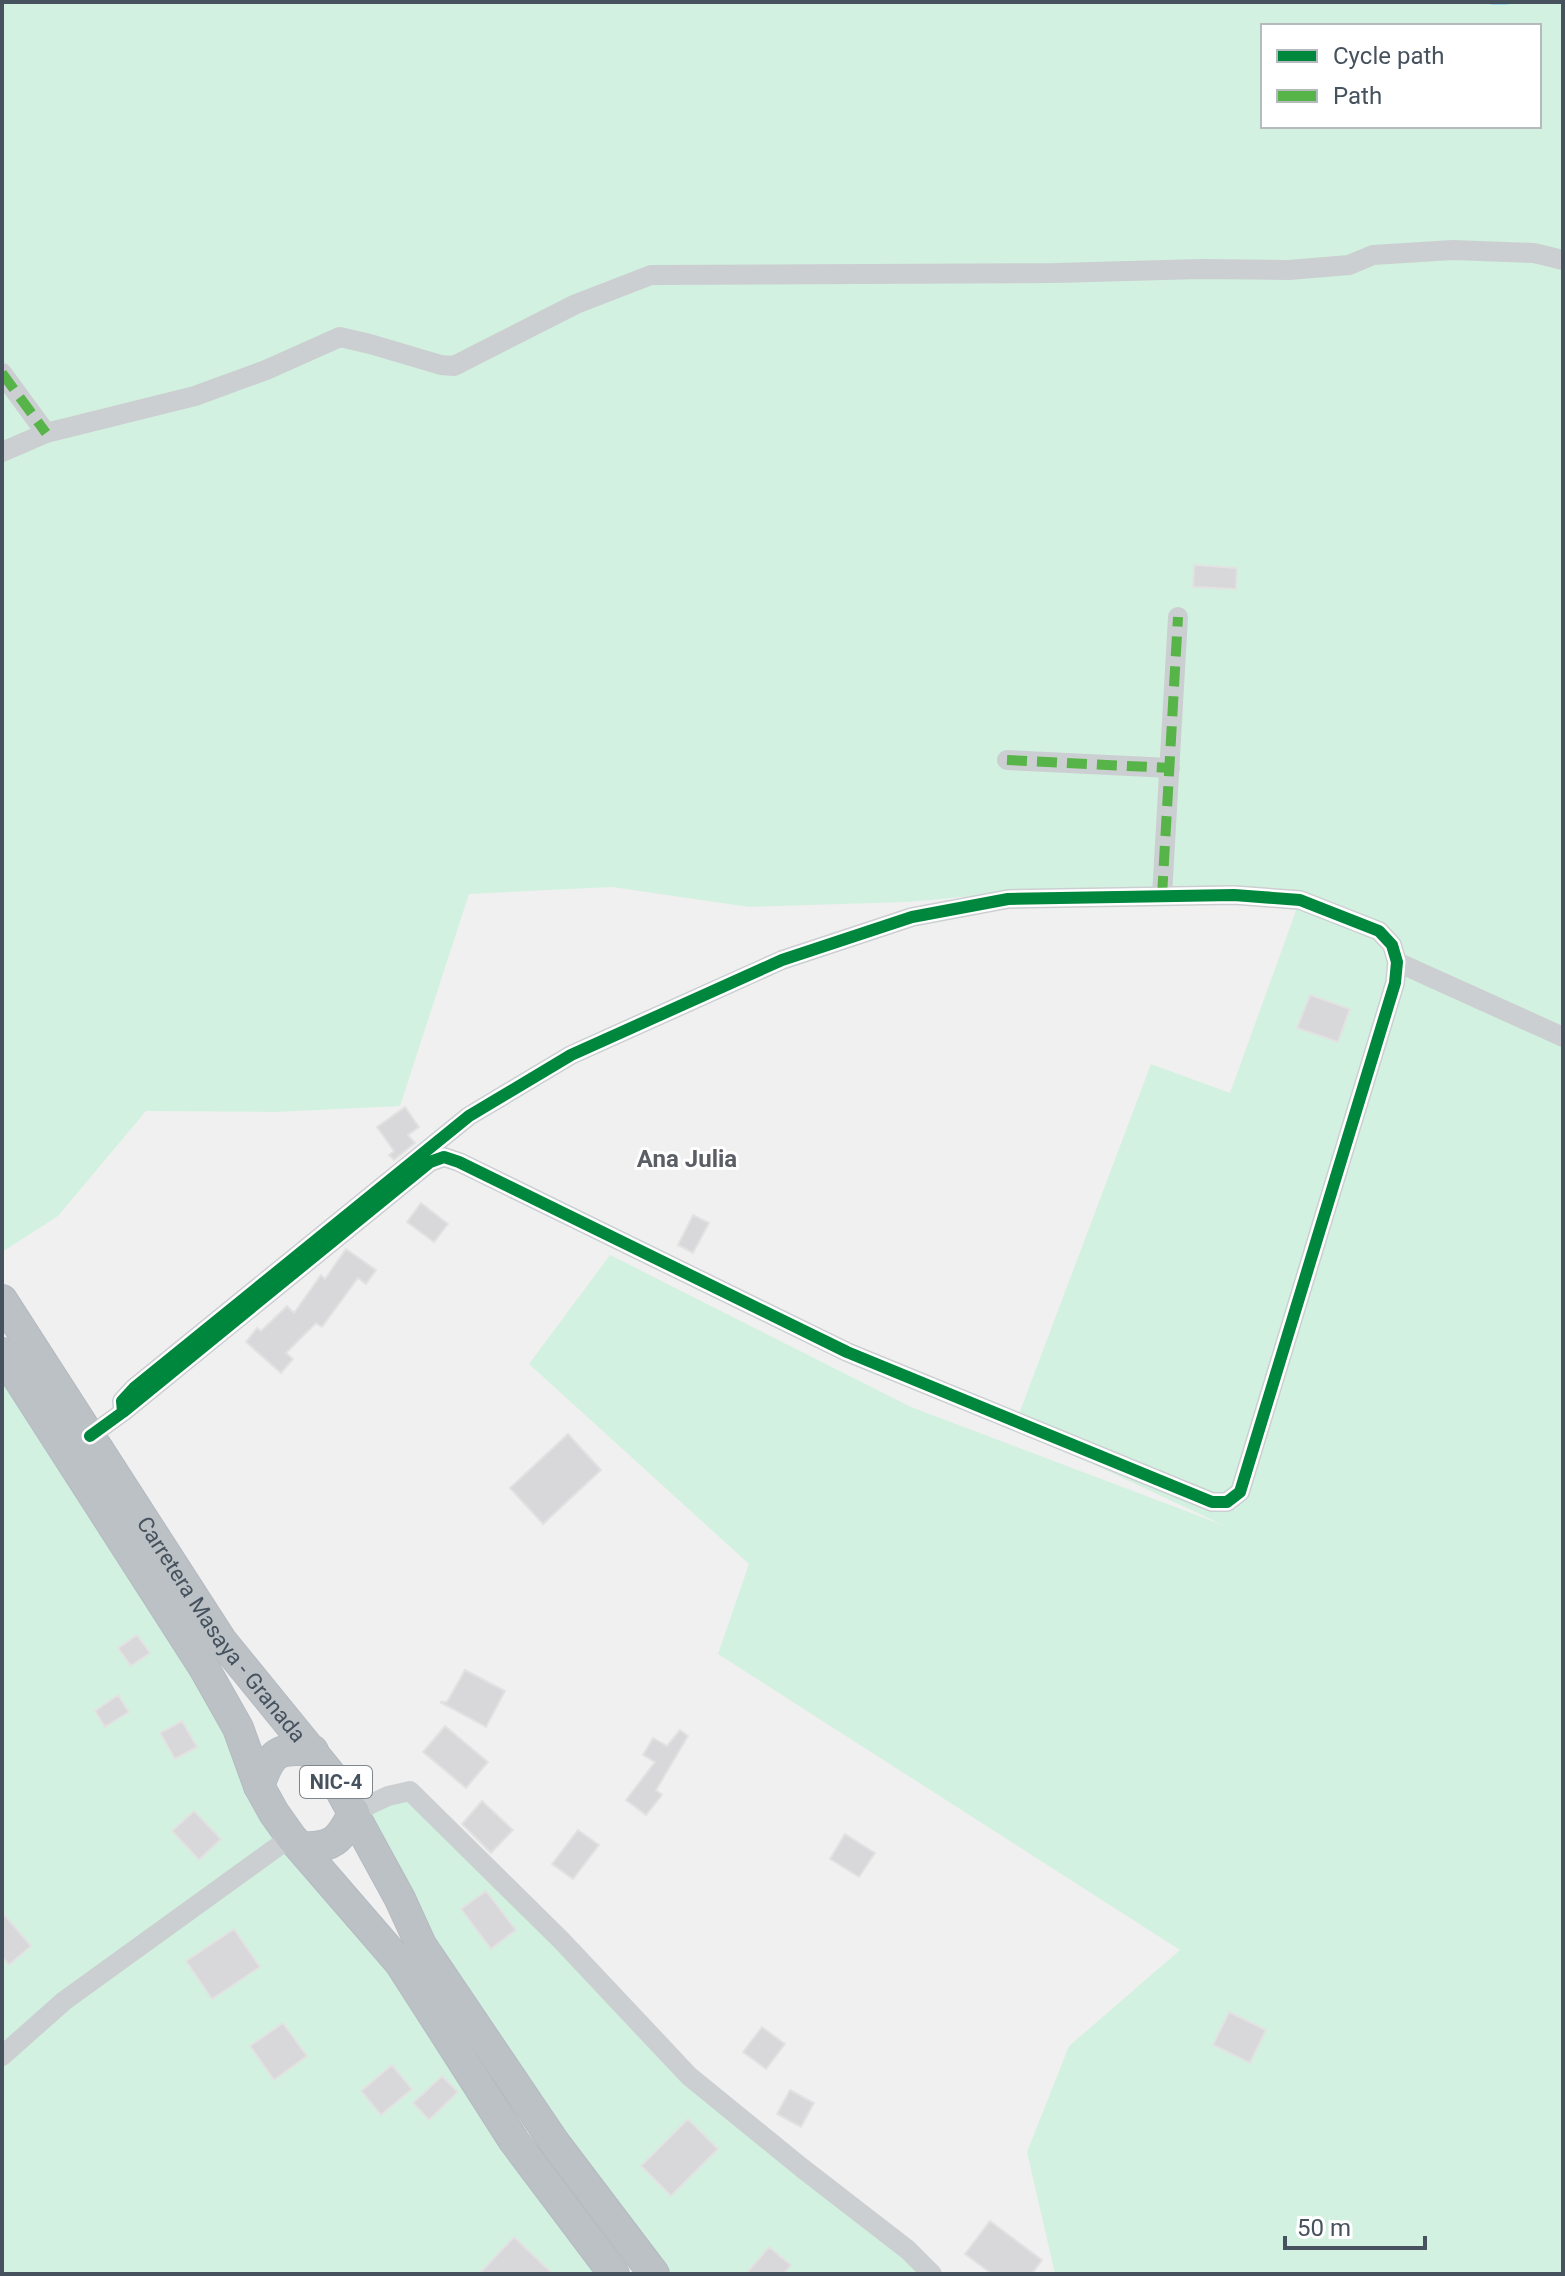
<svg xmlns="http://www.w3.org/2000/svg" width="1565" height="2276" font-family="Roboto,sans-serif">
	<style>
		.green { fill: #d3f1e0; fill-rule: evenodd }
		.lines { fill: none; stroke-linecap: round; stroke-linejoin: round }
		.stream { stroke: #a5def1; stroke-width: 6 }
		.building { fill: #d8d8da; stroke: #e2e2e3; stroke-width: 2 }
		.highway-casing { stroke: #b4bac0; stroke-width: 32 }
		.minor { stroke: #cccfd1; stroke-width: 20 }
		.highway { stroke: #bcc1c6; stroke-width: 30 }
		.quiet { stroke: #57b448; stroke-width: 10; stroke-dasharray: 20 10; stroke-linecap: butt }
		.cycleway-casing { stroke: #fff; stroke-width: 17 }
		.cycleway { stroke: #00873e; stroke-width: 12 }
		.labels { text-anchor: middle; stroke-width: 6; stroke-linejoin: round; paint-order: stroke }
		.shield { fill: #fff; stroke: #7e868e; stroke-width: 2 }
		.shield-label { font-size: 20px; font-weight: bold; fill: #46525e }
		.street-label { font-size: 22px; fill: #46525e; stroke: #fff }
		.neighbourhood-label { font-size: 24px; font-weight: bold; fill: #5b5f65; stroke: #fff }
	</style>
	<rect width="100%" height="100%" fill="#f1f0f0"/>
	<path class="green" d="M 2,2 L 1563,2 L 1563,2274 L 1055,2274 L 1027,2152 L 1069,2046 L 1180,1950 L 718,1654 L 749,1564 L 529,1364 L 610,1255 L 911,1407 L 1223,1525 L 1014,1427 L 1151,1064 L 1230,1093 L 1297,908 L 1051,889 L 907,902 L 749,907 L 612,887 L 469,894 L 400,1106 L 275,1112 L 146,1111 L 58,1216 L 2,1252 ZM 1263,26 L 1539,26 L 1539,126 L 1263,126 Z
		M 2,1378 L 205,1685 L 291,1837 L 614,2274 L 2,2274 Z
		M 400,1792 L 689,2076 L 932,2274 L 654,2274 L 554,2142 L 354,1812 Z"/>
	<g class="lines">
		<path class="stream" d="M 1492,2 L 1506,2"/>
	</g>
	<path class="building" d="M 1194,565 L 1237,568 L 1236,589 L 1193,587 Z
		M 1310,995 L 1350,1009 L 1338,1042 L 1297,1028 Z
		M 405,1107 L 419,1127 L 408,1135 L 415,1143 L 394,1160 L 389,1155 L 394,1151 L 377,1127 Z
		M 421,1203 L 448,1224 L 434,1242 L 407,1222 Z
		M 693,1215 L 709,1223 L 693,1253 L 678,1245 Z
		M 346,1249 L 376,1270 L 366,1284 L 358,1278 L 322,1327 L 316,1323 L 286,1353 L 293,1359 L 281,1373 L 246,1342 L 257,1328 L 261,1331 L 287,1306 L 294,1313 L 321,1275 L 325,1279 Z
		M 568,1434 L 601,1470 L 543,1524 L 510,1488 Z
		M 137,1635 L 150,1653 L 131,1666 L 118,1648 Z
		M 465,1670 L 505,1691 L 486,1727 L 440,1702 L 447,1702 Z
		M 118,1695 L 129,1712 L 105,1727 L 95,1711 Z
		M 182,1721 L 197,1747 L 175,1759 L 160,1733 Z
		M 445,1726 L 488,1762 L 466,1788 L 423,1752 Z
		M 680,1730 L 688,1736 L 656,1790 L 662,1795 L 646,1815 L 626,1800 L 655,1762 L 643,1755 L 653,1738 L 667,1746 Z
		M 482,1801 L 513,1830 L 491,1853 L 462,1824 Z
		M 194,1811 L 221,1839 L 199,1860 L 172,1831 Z
		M 578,1830 L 599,1845 L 573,1879 L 552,1864 Z
		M 845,1834 L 875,1853 L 859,1877 L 830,1859 Z
		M 486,1891 L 516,1930 L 491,1949 L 461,1909 Z
		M 2,1912 L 31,1946 L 9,1965 L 2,1957 Z
		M 234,1929 L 260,1967 L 212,1999 L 186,1961 Z
		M 1229,2012 L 1266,2030 L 1250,2063 L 1213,2045 Z
		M 283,2023 L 307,2056 L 274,2080 L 250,2046 Z
		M 762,2027 L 785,2044 L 766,2069 L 743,2052 Z
		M 392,2065 L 412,2089 L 381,2115 L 361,2091 Z
		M 442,2076 L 458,2092 L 429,2120 L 413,2103 Z
		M 790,2090 L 814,2103 L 801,2127 L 777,2114 Z
		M 688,2119 L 718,2149 L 671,2196 L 641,2166 Z
		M 990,2221 L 1042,2260 L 1032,2274 L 992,2274 L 965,2254 Z
		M 514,2237 L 553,2274 L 479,2274 Z
		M 769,2247 L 791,2265 L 784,2274 L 746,2274 Z"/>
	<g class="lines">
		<g class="highway-casing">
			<g id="highway">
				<path id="s1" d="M 2,1300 L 221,1640 L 335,1780 L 400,1899 L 421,1945 L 554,2142 L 654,2274"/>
				<path d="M 2,1353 L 203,1666 L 238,1728 L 259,1786 L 274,1813 L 291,1837 L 400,1963 L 514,2141 L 614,2274"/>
				<path d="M 259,1786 C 271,1752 277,1747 313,1751"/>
				<path d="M 300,1847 C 333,1849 340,1840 354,1812"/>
			</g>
		</g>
		<path class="minor" d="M 2,373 L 46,433
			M 2,452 L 46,433 L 195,396 L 266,370 L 340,337 L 370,344 L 441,365 L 454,366 L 576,304 L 651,275 L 1055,273 L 1201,269 L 1289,270 L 1349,265 L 1373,255 L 1453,250 L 1534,253 L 1563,260
			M 1007,760 L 1170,768
			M 1162,896 L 1178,617
			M 1397,962 L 1563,1037
			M 90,1436 L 123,1412 L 430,1162 L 444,1157 L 459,1162 L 847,1352 L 1212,1502 L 1227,1502 L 1240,1492 L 1395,983 L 1397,962 L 1392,945 L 1379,931 L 1300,900 L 1234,895 L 1008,899 L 912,917 L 782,960 L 571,1055 L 469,1116 L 134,1388 L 122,1401 L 123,1412
			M 354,1812 L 388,1796 L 410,1791 L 561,1940 L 689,2076 L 802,2168 L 908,2250 L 932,2274
			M 2,2056 L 64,2001 L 291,1837"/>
		<use href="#highway" class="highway"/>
		<path class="quiet" d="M 2,373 L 46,433
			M 1007,760 L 1170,768
			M 1162,896 L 1178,617"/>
		<g class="cycleway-casing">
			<path id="cycleway" d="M 90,1436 L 123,1412 L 430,1162 L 444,1157 L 459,1162 L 847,1352 L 1212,1502 L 1227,1502 L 1240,1492 L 1395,983 L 1397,962 L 1392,945 L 1379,931 L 1300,900 L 1234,895 L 1008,899 L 912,917 L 782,960 L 571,1055 L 469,1116 L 134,1388 L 122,1401 L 123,1412"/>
		</g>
		<use href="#cycleway" class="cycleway"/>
	</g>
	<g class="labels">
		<rect class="shield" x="300" y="1766" width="72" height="32" rx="6"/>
		<g class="shield-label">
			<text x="336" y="1789">NIC-4</text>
		</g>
		<g class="street-label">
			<text dy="8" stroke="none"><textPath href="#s1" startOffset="396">Carretera Masaya - Granada</textPath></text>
		</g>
		<g class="neighbourhood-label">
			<text x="687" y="1167">Ana Julia</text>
		</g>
	</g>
	<rect width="1565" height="2276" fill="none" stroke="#46525e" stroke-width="8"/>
	<rect x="1261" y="24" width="280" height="104" fill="#ffffff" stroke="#b5babf" stroke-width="2"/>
	<rect x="1277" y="50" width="40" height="12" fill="#00873e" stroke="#b5babf" stroke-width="2"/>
	<text x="1333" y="64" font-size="24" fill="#46525e">Cycle path</text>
	<rect x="1277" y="90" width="40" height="12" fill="#57b448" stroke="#b5babf" stroke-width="2"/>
	<text x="1333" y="104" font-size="24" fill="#46525e">Path</text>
	<path d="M1285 2236v12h140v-12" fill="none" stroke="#46525e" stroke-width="4"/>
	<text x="1297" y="2236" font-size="24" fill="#46525e" stroke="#ffffff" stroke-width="6" paint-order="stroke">50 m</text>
</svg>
